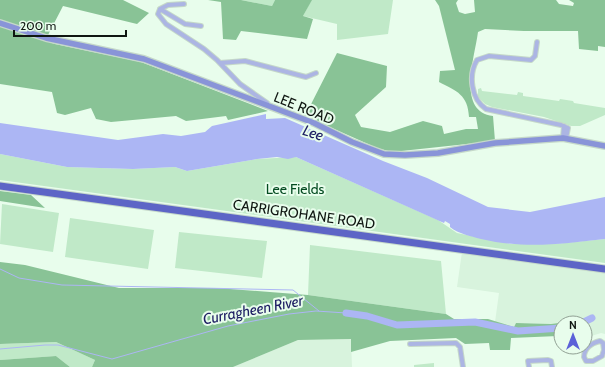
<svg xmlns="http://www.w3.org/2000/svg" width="605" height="367" font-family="Cabin,sans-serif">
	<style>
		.built { fill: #d8f3dd }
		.green { fill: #c0e9c8 }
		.forest { fill: #89c396 }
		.water { fill: #acb6f4 }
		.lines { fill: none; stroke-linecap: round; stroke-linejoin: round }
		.stream { stroke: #acb6f4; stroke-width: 1 }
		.river { stroke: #acb6f4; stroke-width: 7 }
		.street-casing { stroke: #c5d8c9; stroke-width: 6 }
		.secondary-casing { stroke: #c5d8c9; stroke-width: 8 }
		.highway-casing { stroke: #c5d8c9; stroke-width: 9 }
		.street { stroke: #acb5e3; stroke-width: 4 }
		.secondary { stroke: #8994d8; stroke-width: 5.5 }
		.highway { stroke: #5d65c6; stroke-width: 7 }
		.labels { text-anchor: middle; stroke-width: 4; stroke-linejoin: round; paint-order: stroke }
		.street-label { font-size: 14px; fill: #0f1611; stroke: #e8fdec }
		.park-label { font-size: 14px; fill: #044b21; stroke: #e8fdec }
		.water-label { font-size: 15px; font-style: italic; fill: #202065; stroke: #e8fdec }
	</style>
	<rect width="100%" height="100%" fill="#e8fdec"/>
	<path class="built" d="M 462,252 L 605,272 L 605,334 L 601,333 L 585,338 L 585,323 L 578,323 L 580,320 L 551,324 L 516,323 L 514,327 L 495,322 L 499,293 L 457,287 Z
		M 351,339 L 352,367 L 233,367 L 298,340 Z"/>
	<path class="green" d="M 241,0 L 275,0 L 272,6 Z
		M 309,0 L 393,0 L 388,34 L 337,40 L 337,24 L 303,16 L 311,1 Z
		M 481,88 L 482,91 L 517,95 L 518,92 L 523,93 L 523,96 L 559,101 L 560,99 L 573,101 L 574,103 L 605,108 L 605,115 L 580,126 L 571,126 L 544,117 L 492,107 L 485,104 L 478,97 L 478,89 Z
		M 0,154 L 67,167 L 133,169 L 175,167 L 187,171 L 257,159 L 296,157 L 438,220 L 457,233 L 511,244 L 554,244 L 605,239 L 605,263 L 0,180 Z
		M 2,204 L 59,213 L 53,252 L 0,244 Z
		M 70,218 L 154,230 L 148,269 L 65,257 Z
		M 179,232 L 267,241 L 262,278 L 175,268 Z
		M 310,245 L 441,261 L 446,314 L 308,295 Z
		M 56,342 L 95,360 L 92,367 L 70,367 L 56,356 L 0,360 L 0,344 Z
		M 434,363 L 434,367 L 414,367 L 414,365 Z"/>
	<path class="forest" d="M 0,0 L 123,0 L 149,13 L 137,24 L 63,6 L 48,35 L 0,20 Z
		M 208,0 L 241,0 L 272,6 L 275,0 L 312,0 L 303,16 L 313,19 L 307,39 L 241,31 L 236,40 L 223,39 L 221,2 Z
		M 435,0 L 458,0 L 456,3 L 459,12 L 465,14 L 475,12 L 474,0 L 556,0 L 559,4 L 573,6 L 574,3 L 569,0 L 605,0 L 605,47 L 598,46 L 598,51 L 579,49 L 578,31 L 524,31 L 485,29 L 478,32 C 475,56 456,112 493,116 L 495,141 L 392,152 L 377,148 L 305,116 L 337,53 L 387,66 L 386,87 L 355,115 L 361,127 L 390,132 L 423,121 L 442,126 L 444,134 L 466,129 L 478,129 L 476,117 L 469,117 C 468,95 457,91 439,82 L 440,71 L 455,70 L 439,6 Z
		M 0,26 L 55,44 L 141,62 L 268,111 L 228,120 L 226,116 L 186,121 L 176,116 L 111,122 L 96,119 L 91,108 L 65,115 L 57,113 L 52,92 L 0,84 Z
		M 0,191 L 31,195 L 45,208 L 0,201 Z
		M 0,262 L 25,265 L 119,288 L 217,288 L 308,295 L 446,314 L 454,319 L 488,319 L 514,327 L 516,323 L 551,324 L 581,320 L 578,323 L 561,323 L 561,337 L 558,336 L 511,338 L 510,350 L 490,350 L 489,343 L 465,344 L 456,338 L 390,341 L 351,352 L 351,339 L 298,340 L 233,367 L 92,367 L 95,360 L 56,342 L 0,344 Z
		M 56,356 L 70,367 L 0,367 L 0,360 Z"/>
	<path class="water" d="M 266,114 L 266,119 L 285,118 L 383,161 L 427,178 L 488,207 L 530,212 L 605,197 L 605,239 C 562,244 524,249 481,239 C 470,236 459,234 450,227 L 450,224 L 445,221 L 444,223 L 296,157 L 288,159 L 277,157 L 257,159 L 187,171 L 175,167 L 133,169 L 67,167 L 0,154 L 0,123 L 118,140 L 163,134 L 181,136 L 205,132 L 212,126 Z"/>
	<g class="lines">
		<path class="stream" d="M 0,269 L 19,278 L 62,285 L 293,290 L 319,311
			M 0,349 L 45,345 L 58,345 L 112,359 L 228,326 L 289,314 L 316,311 L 346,313"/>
		<path class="river" d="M 346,313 L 367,316 L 397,325 L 475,322 L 518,331 L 561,328
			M 582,323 L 592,318"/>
		<g class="street-casing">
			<path id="street" d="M 160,9 L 168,5 L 184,4
				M 201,26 L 185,24 L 160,9 L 158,14 L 166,24 L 204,49 L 217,60 L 240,84 L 267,103
				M 537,42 L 535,56 L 531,60 L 489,56 L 477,60 C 468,75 471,99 486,109 L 561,125 L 568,128 L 566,138
				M 220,63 L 245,61 L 306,77 L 316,73
				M 563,138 L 564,126
				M 600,341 L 603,343 L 604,350 L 602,356 L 593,361 L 586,361 L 584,357 C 584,348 592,343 600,341 Z
				M 410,344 L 456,343 L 460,347 L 463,367
				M 529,367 L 528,361 L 548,360 L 551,361 L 552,367"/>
		</g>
		<g class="secondary-casing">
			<path id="secondary" d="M 0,23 L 46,38 L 144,59 L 314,123 L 352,142 L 384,154 L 405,155 L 438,153 L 495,143 L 563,138 L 605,146"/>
		</g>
		<g class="highway-casing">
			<path id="highway" d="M 0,186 L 605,269"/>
		</g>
		<use href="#street" class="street"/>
		<use href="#secondary" class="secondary"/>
		<use href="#highway" class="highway"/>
	</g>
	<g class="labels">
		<g class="street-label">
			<text transform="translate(304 108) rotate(22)" y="5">LEE ROAD</text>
			<text transform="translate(304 214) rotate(8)" y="5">CARRIGROHANE ROAD</text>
		</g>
		<g class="park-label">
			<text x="295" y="194">Lee Fields</text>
		</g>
		<g class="water-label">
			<text transform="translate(313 133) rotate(18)" y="5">Lee</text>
			<text transform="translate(253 310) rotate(-11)" y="5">Curragheen River</text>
		</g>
	</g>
	<g transform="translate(573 335)"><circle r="19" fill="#e8fdec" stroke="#91a194"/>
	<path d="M0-3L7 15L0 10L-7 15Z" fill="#5b61d8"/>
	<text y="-6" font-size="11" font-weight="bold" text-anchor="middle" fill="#0f1611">N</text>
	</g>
	<path d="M14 30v6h112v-6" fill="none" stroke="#0f1611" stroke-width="2"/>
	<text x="20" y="30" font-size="12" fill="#0f1611" stroke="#e8fdec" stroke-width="3" paint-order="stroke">200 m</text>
</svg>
